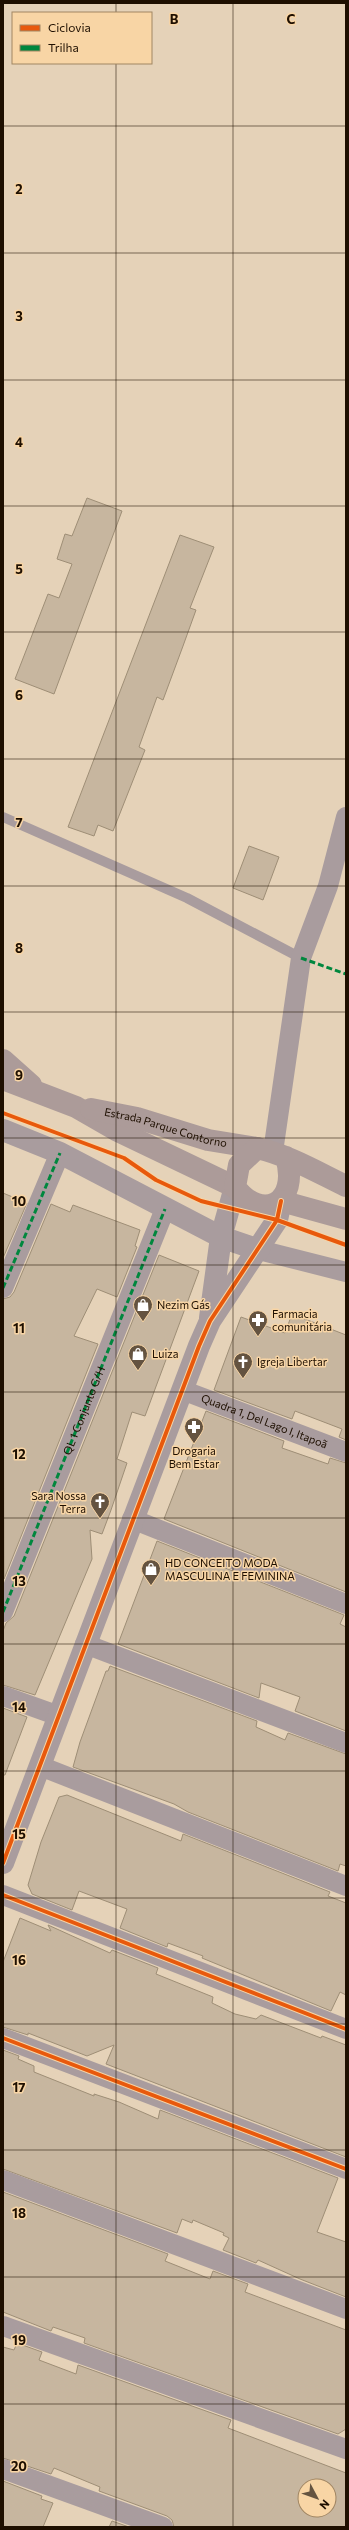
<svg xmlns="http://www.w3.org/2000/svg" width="349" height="2530" font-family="Commissioner,sans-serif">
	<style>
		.building { fill: #c7b69f; stroke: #9e8e76; fill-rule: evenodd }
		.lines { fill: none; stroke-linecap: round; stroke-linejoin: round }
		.service { stroke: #a99c9e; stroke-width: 10 }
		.minor { stroke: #a99c9e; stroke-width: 20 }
		.tertiary { stroke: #a99c9e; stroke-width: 22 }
		.primary { stroke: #ac9b99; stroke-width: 22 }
		.quiet { stroke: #00873e; stroke-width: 3; stroke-dasharray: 6 3; stroke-linecap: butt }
		.cycleway-casing { stroke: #f8d5a5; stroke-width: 6 }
		.cycleway { stroke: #e8590c; stroke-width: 4 }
		.grid { fill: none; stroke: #1e0f00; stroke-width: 1; stroke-opacity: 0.55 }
		.labels { text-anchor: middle; stroke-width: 3; stroke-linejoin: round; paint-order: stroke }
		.street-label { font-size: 11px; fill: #1e0f00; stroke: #f8d5a5 }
		.poi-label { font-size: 11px; fill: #1e0f00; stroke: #f8d5a5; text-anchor: start }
		.grid-label { font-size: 13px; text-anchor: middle; font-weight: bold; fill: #1e0f00; stroke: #f8d5a5; stroke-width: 3; stroke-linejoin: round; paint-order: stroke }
	</style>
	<rect width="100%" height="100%" fill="#e5d2b8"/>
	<path class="building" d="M 87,498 L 122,511 L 54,694 L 15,679 L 48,594 L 59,598 L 72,564 L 57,559 L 65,534 L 72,536 Z
		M 180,535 L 214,547 L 190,608 L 196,610 L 183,646 L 163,700 L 157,697 L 139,747 L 145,750 L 113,831 L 98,825 L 94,836 L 68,827 Z
		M 249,846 L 279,857 L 263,900 L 233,888 Z
		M 3,1193 L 27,1203 L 3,1258 Z
		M 51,1204 L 70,1212 L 73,1205 L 140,1230 L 135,1246 L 137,1247 L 117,1297 L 97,1289 L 74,1336 L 98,1344 L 4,1579 L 3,1299 L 10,1297 L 14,1292 Z
		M 159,1255 L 199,1271 L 145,1416 L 132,1412 L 117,1459 L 127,1463 L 111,1510 L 102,1534 L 90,1530 L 92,1559 L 35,1695 L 3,1685 L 3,1631 L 6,1623 L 14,1616 Z
		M 292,1314 L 346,1335 L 346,1440 L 339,1437 L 342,1429 L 295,1411 L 292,1419 L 214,1390 L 241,1317 L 285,1333 Z
		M 206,1411 L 284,1441 L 282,1448 L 328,1464 L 330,1458 L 346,1463 L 346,1592 L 164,1519 Z
		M 157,1541 L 344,1615 L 340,1624 L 346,1627 L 346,1731 L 295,1711 L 300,1697 L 261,1683 L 259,1698 L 118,1644 Z
		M 110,1666 L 257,1721 L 256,1727 L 285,1740 L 288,1733 L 346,1754 L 346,1866 L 340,1864 L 338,1871 L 188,1812 L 174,1804 L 73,1767 L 80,1742 L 106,1671 L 108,1671 Z
		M 3,1708 L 27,1717 L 5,1775 L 3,1775 Z
		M 67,1795 L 181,1841 L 183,1834 L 330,1892 L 328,1896 L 346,1903 L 346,1995 L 340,1992 L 331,2011 L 202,1958 L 203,1956 L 168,1943 L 167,1947 L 120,1928 L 127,1909 L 79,1891 L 72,1910 L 32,1894 L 28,1885 L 41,1842 L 59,1797 Z
		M 20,1918 L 51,1931 L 48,1925 L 110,1953 L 112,1950 L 158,1968 L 156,1974 L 213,1997 L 212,2003 L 235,2014 L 256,2019 L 261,2015 L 321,2038 L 322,2036 L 346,2045 L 346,2157 L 106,2064 L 114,2045 L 87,2056 L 28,2033 L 28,2035 L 3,2027 L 3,1962 Z
		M 3,2050 L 19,2056 L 18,2059 L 34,2066 L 34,2072 L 94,2096 L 94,2094 L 119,2102 L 158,2119 L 160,2110 L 338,2178 L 317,2232 L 346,2242 L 346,2297 L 300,2279 L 258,2260 L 256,2263 L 223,2250 L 229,2238 L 223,2235 L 224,2233 L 193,2220 L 192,2223 L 182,2219 L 177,2233 L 3,2169 Z
		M 3,2192 L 168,2254 L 165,2261 L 210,2279 L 213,2271 L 248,2284 L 245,2292 L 346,2330 L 346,2429 L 338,2434 L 84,2343 L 85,2338 L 53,2327 L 51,2331 L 3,2312 Z
		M 17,2343 L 42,2352 L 39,2360 L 76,2374 L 78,2365 L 231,2420 L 228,2428 L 346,2473 L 346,2527 L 174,2527 L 172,2520 L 167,2516 L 99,2491 L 100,2487 L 54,2468 L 51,2474 L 3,2458 L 3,2347 L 14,2350 ZM 305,2486 L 329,2486 L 329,2510 L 305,2510 Z
		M 3,2481 L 42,2496 L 41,2499 L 53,2503 L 43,2527 L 3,2527 Z
		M 112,2521 L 129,2527 L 109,2527 Z"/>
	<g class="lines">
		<path class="service" d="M 3,817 L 187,898 L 301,958"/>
		<g class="minor">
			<path d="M 273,1152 L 301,958 L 328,886 L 346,817"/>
			<path d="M 259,1250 L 346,1272"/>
			<path d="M 3,1288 L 60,1153"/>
			<path id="s1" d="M 182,1390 L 346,1452"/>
			<path d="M 132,1519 L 346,1604"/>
			<path id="s2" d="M 3,1612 L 165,1209"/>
			<path d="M 85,1644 L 346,1743"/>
			<path d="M 3,1696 L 59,1716"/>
			<path d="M 40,1766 L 346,1886"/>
			<path d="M 3,1895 L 346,2029"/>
			<path d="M 3,2038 L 346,2169"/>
			<path d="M 3,2180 L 346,2309"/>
			<path d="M 3,2326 L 346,2449"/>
			<path d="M 3,2469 L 163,2527"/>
		</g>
		<path class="tertiary" d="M 3,1130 L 60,1153 L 221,1237 L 259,1250
			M 210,1318 L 221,1237 L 235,1187
			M 3,1863 L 199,1346 L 210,1321 L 277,1220 L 281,1201"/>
		<g class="primary">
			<path d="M 3,1060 L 31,1085"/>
			<path d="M 3,1079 L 76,1107 L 116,1130 L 235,1187"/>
			<path id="s3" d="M 91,1109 L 137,1118 L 208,1140 L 257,1148"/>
			<path d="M 286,1157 C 300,1203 262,1223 235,1187 L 239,1165 L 257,1148 C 288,1155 317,1172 346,1186"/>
			<path d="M 281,1201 L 346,1219"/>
		</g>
		<path class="quiet" d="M 301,958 L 346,974
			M 3,1288 L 60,1153
			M 3,1612 L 165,1209"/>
		<g class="cycleway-casing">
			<path id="cycleway" d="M 3,1113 L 124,1158 L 156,1180 L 201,1201 L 277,1220 L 346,1245
				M 3,1863 L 199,1346 L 210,1321 L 277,1220 L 281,1201
				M 3,1895 L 346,2029
				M 3,2038 L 346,2169"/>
		</g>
		<use href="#cycleway" class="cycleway"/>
	</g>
	<path class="grid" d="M 116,3 L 116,13M 233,3 L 233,2527M 116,63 L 116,2527M 3,126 L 346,126M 3,253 L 346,253M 3,380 L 346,380M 3,506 L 346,506M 3,632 L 346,632M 3,759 L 346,759M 3,886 L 346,886M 3,1012 L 346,1012M 3,1138 L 346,1138M 3,1265 L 346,1265M 3,1392 L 346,1392M 3,1518 L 346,1518M 3,1644 L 346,1644M 3,1771 L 346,1771M 3,1898 L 346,1898M 3,2024 L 346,2024M 3,2150 L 346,2150M 3,2277 L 346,2277M 3,2404 L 346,2404"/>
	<defs>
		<g id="shop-pin" transform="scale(1)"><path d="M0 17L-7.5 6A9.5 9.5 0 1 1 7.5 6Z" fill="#645340" stroke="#f8d5a5"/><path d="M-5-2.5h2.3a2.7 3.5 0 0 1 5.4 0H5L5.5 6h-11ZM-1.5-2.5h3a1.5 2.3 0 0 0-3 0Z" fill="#fff"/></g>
		<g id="pharmacy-pin" transform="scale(1)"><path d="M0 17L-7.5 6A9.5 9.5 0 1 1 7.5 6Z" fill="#645340" stroke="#f8d5a5"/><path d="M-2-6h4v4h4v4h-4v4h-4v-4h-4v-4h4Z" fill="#fff"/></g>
		<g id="church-pin" transform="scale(1)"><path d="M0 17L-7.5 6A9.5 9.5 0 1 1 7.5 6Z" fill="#645340" stroke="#f8d5a5"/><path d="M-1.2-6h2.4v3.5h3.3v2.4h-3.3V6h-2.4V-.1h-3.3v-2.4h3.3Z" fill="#fff"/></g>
	</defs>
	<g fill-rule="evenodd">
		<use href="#shop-pin" x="143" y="1305"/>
		<use href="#pharmacy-pin" x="258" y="1320"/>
		<use href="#shop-pin" x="138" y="1354"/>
		<use href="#church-pin" x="243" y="1362"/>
		<use href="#pharmacy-pin" x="194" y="1427"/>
		<use href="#church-pin" x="100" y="1502"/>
		<use href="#shop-pin" x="151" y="1569"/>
	</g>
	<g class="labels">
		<g class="street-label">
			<text dy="4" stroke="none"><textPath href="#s3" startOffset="77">Estrada Parque Contorno</textPath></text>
			<text dy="4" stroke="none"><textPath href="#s2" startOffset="217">QL 1 Conjunto G/H</textPath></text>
			<text dy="4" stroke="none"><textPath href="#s1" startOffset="88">Quadra 1, Del Lago I, Itapoã</textPath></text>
		</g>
		<g class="poi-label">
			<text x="157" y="1309">Nezim Gás</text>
			<text x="272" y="1318">Farmacia<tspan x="272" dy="13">comunitária</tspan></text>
			<text x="152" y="1358">Luiza</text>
			<text x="257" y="1366">Igreja Libertar</text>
			<text x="194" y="1455" text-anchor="middle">Drogaria<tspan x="194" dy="13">Bem Estar</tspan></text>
			<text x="86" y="1500" text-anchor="end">Sara Nossa<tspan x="86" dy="13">Terra</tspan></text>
			<text x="165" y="1567">HD CONCEITO MODA<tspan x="165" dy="13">MASCULINA E FEMININA</tspan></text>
		</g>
	</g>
	<g class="grid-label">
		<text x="174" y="24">B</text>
		<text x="291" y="24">C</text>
		<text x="19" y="194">2</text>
		<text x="19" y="321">3</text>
		<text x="19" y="447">4</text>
		<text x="19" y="574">5</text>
		<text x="19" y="700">6</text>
		<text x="19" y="827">7</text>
		<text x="19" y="953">8</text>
		<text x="19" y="1080">9</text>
		<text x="19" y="1206">10</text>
		<text x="19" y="1333">11</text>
		<text x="19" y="1459">12</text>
		<text x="19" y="1586">13</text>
		<text x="19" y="1712">14</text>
		<text x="19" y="1839">15</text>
		<text x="19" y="1965">16</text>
		<text x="19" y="2092">17</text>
		<text x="19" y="2218">18</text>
		<text x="19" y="2345">19</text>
		<text x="19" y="2471">20</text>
	</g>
	<rect width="349" height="2530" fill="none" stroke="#1e0f00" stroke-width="8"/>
	<rect x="12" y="12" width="140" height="52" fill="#f8d5a5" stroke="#a18663"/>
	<rect x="20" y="25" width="20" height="6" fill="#e8590c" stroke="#a18663"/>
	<text x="48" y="32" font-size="12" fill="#1e0f00">Ciclovia</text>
	<rect x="20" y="45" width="20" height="6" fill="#00873e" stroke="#a18663"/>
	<text x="48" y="52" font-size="12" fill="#1e0f00">Trilha</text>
	<g transform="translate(317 2498) rotate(131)"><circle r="19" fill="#f8d5a5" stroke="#a18663"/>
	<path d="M0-3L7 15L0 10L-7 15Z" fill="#645340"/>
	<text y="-6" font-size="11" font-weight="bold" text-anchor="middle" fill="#1e0f00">N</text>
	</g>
</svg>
